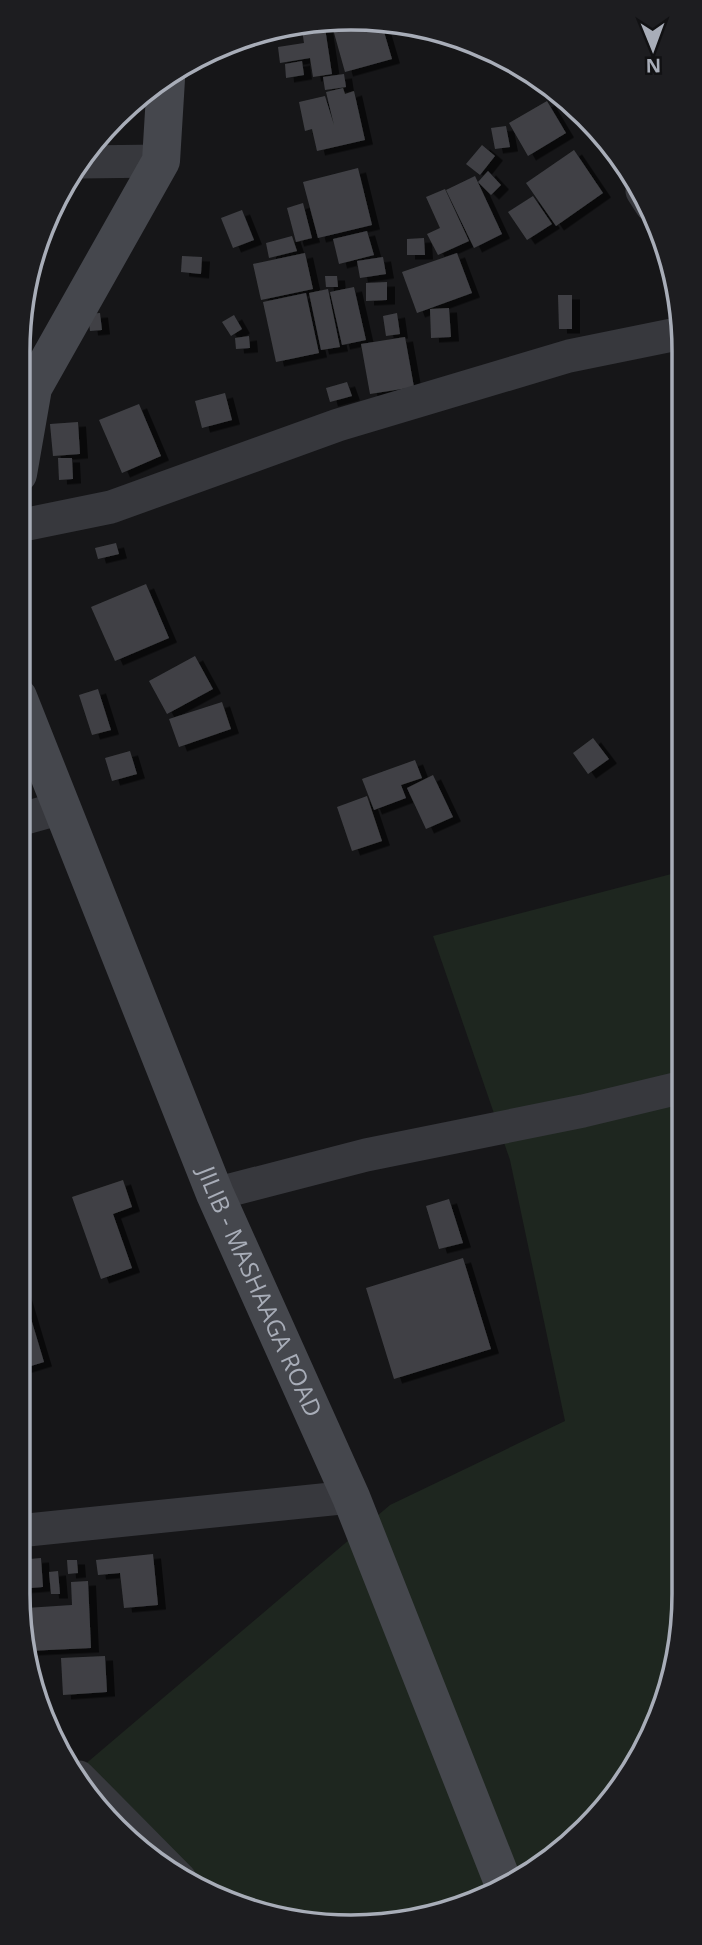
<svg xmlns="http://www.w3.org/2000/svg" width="702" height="1945" font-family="'Open Sans',sans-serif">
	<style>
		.green { fill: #1e261f }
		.building { fill: #404145; filter: url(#shadow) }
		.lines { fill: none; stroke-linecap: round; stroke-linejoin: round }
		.minor { stroke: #37383d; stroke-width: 33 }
		.secondary { stroke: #45474d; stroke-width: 38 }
		.labels { text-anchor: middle; stroke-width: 7; stroke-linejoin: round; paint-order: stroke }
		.street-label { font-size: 24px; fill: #a8adb8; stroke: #111113 }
		.rim { fill: none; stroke: #a8adb8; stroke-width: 3.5 }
	</style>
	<defs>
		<filter id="shadow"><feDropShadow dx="8" dy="4.5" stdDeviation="0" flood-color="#0009"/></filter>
	</defs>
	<rect width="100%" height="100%" fill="#161618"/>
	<path class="green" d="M 683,871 L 684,1594 L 673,1681 L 616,1797 L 536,1872 L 416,1921 L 307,1925 L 185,1883 L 76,1772 L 390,1505 L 565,1421 L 510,1160 L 433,936 Z"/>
	<path class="building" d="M 308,20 L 324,21 L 332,74 L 313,77 L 310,58 L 280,63 L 278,47 L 304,43 L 301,23 Z
		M 331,22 L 382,25 L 392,59 L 345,72 Z
		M 302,61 L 304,75 L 286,78 L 285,64 Z
		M 344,74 L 346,87 L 325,90 L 323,77 Z
		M 343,88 L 345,94 L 354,91 L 365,140 L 317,151 L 312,129 L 305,131 L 299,102 L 325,96 L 334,125 L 326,92 Z
		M 547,101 L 566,133 L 528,156 L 509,123 Z
		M 506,126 L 510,147 L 495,149 L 491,128 Z
		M 482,145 L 495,156 L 480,175 L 466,164 Z
		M 574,150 L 603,193 L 556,226 L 526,183 Z
		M 358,168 L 372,225 L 318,238 L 303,182 Z
		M 488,171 L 501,185 L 491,195 L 478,182 Z
		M 475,176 L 502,234 L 474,248 L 446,190 Z
		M 445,189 L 469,241 L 438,255 L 427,234 L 440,228 L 426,197 Z
		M 533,196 L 552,224 L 527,240 L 508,212 Z
		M 303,203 L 312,238 L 296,242 L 287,208 Z
		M 242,210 L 254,240 L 233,248 L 221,218 Z
		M 367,231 L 374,255 L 339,264 L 333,239 Z
		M 292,236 L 297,251 L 269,258 L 266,243 Z
		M 424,238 L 425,255 L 407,255 L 407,239 Z
		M 305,253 L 313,289 L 261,300 L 253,264 Z
		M 457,253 L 472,293 L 417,313 L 402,272 Z
		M 182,256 L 202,257 L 201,274 L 181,272 Z
		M 383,257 L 386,274 L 360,278 L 357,261 Z
		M 325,276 L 337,276 L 338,287 L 326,287 Z
		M 387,282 L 387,300 L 366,301 L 366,283 Z
		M 354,287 L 366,340 L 342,345 L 330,292 Z
		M 328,289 L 340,347 L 321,350 L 309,293 Z
		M 306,293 L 319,353 L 276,362 L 263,302 Z
		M 558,295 L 572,295 L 572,329 L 559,329 Z
		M 449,308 L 451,337 L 431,338 L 430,309 Z
		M 100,313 L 102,330 L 90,331 L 88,314 Z
		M 397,313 L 400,334 L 386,336 L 383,316 Z
		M 234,315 L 242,329 L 231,336 L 222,322 Z
		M 249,336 L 250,348 L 236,349 L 235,338 Z
		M 405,337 L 414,387 L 370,394 L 361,344 Z
		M 347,382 L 352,396 L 330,402 L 326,388 Z
		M 225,393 L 232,420 L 202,428 L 195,401 Z
		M 139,404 L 161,456 L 122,473 L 99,420 Z
		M 78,422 L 80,454 L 53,456 L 50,424 Z
		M 58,458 L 72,458 L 73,479 L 59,480 Z
		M 116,543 L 119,554 L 98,559 L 95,548 Z
		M 146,584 L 169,638 L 115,661 L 91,607 Z
		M 195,656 L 213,689 L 167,714 L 149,681 Z
		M 98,689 L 111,730 L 92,735 L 79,695 Z
		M 222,702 L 231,729 L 179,747 L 169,719 Z
		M 593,738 L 609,759 L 588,774 L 573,753 Z
		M 130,751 L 137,774 L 112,781 L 105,758 Z
		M 415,760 L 422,778 L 401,785 L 406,798 L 374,810 L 362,779 Z
		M 433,775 L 453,817 L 426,829 L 407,788 Z
		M 367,796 L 382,841 L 352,851 L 337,807 Z
		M 123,1180 L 132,1207 L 113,1214 L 132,1268 L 101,1279 L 72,1197 Z
		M 449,1199 L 463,1243 L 439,1249 L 426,1206 Z
		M 463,1258 L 491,1349 L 394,1379 L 366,1288 Z
		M 23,1292 L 44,1362 L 18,1370 L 18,1294 Z
		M 153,1554 L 158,1605 L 124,1608 L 120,1573 L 98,1575 L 96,1560 Z
		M 41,1558 L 43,1587 L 18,1589 L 18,1560 Z
		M 67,1560 L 77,1560 L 78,1573 L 68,1574 Z
		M 58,1571 L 60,1594 L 51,1594 L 49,1572 Z
		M 88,1581 L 91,1648 L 28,1651 L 26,1608 L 72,1605 L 71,1582 Z
		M 105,1656 L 107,1692 L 63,1695 L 61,1658 Z"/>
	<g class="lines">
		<path class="minor" d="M 80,162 L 161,161
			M 642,191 L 651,205
			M 18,526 L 111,507 L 338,425 L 569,356 L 682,333
			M 18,820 L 61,808
			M 215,1194 L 366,1155 L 583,1111 L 683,1087
			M 18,1531 L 351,1497
			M 79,1777 L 180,1879"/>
		<g class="secondary">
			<path d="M 18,474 L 33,388 L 161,161 L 166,79"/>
			<path id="s1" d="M 18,697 L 215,1194 L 351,1497 L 504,1885"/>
		</g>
	</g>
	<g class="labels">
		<g class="street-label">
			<text dy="8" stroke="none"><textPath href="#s1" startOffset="642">JILIB - MASHAAGA ROAD</textPath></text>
		</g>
	</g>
	<path d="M0 0H702V1945H0ZM351 30H351A321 321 0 0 1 672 351V1594A321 321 0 0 1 351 1915H351A321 321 0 0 1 30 1594V351A321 321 0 0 1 351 30Z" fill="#1d1d20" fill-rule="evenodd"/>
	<path class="rim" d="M351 30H351A321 321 0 0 1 672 351V1594A321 321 0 0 1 351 1915H351A321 321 0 0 1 30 1594V351A321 321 0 0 1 351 30Z"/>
	<g transform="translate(653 49) rotate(179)" stroke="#111113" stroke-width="5" paint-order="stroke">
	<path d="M0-5L12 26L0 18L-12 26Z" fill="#a8adb8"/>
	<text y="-10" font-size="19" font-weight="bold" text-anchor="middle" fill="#a8adb8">N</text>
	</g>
</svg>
